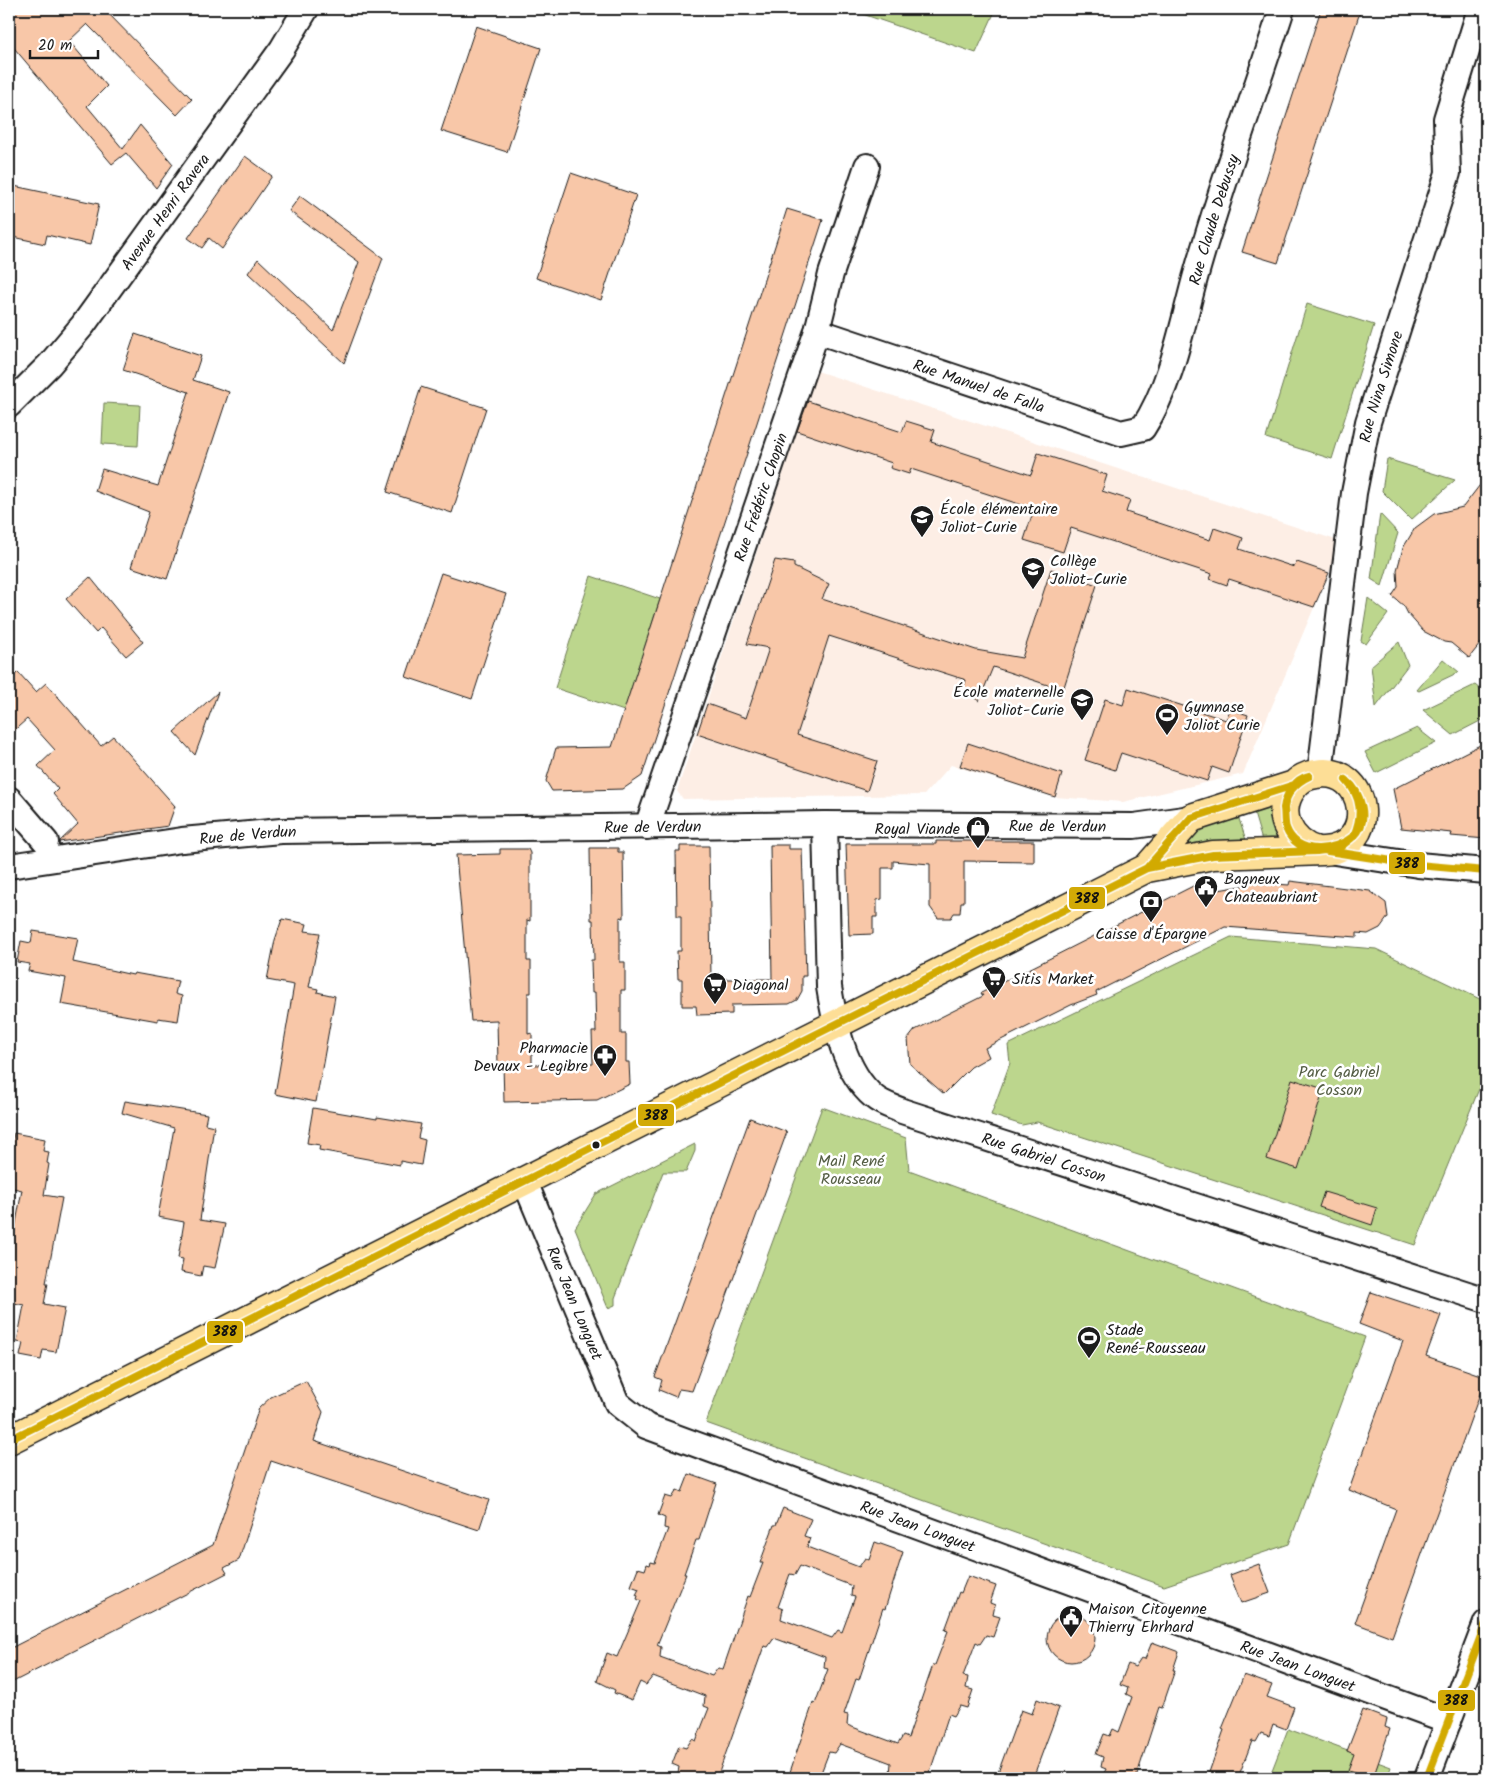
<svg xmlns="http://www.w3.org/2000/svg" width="1495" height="1787" font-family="Kalam,sans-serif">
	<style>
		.built { fill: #fdeee5 }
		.green { fill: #bcd68d; stroke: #6c7954 }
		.building { fill: #f8c7a8; stroke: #1c1c1c; fill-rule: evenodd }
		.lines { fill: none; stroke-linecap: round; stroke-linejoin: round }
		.minor-casing { stroke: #1c1c1c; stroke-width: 28 }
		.major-casing { stroke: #1c1c1c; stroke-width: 31 }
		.minor { stroke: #fff; stroke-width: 24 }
		.major { stroke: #fdde96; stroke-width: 28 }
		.bus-1-casing { stroke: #fff; stroke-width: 11 }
		.bus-1 { stroke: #d2aa06; stroke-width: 8 }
		.bus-dot { fill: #1c1c1c; stroke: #fff; stroke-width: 2 }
		.labels { text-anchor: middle; stroke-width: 5; stroke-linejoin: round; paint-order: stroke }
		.street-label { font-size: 16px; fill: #1c1c1c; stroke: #fff }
		.poi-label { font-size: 16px; fill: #1c1c1c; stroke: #fff; text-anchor: start }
		.park-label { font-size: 16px; fill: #545d44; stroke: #fff }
		.line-badge { stroke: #fff; stroke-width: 2 }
		.pale-badge-label { font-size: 14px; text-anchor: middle; font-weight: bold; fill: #111 }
	</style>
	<rect width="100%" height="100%" fill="#fff"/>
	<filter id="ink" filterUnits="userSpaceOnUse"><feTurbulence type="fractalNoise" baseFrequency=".02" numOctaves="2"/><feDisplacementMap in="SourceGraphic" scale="10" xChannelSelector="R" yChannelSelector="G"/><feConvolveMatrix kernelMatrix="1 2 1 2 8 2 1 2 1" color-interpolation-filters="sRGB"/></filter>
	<g filter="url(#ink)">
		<path class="built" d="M 817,371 L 1342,542 L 1243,774 L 1123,802 L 1055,797 L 951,765 L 924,795 L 683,799 L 677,791 Z"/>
		<path class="green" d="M 848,9 L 996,9 L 976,53 Z
			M 1307,304 L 1374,325 L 1332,459 L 1266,438 Z
			M 104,403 L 140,405 L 138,446 L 102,444 Z
			M 1387,459 L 1455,480 L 1411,520 L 1382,491 Z
			M 1380,514 L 1398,533 L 1382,586 L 1371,579 Z
			M 591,576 L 660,599 L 624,711 L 555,688 Z
			M 1368,598 L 1388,614 L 1366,644 L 1361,641 Z
			M 1399,642 L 1408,665 L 1376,707 L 1371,666 Z
			M 1443,659 L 1459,672 L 1419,691 L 1417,690 Z
			M 1475,685 L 1486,694 L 1486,718 L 1453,735 L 1423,710 Z
			M 1417,728 L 1436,743 L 1376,773 L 1365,752 Z
			M 1272,802 L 1284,841 L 1263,844 L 1253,810 Z
			M 1237,813 L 1247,843 L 1166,854 L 1204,824 Z
			M 1231,937 L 1376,949 L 1486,1002 L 1486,1072 L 1415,1245 L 1037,1122 L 1022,1125 L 991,1115 L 1010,1063 L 1008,1045 Z
			M 822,1107 L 906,1138 L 909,1170 L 1365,1337 L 1289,1544 L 1164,1586 L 706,1423 Z
			M 695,1144 L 695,1151 L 686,1172 L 663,1172 L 615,1298 L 615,1305 L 608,1308 L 575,1228 L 596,1194 Z
			M 1288,1729 L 1391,1767 L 1387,1778 L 1269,1778 Z"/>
		<path class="building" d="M 9,9 L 104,9 L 192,99 L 177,115 L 87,24 L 69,41 L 107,86 L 87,106 L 123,149 L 140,125 L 173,164 L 156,188 L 126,153 L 112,164 L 9,42 Z
			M 1321,9 L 1361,9 L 1278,263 L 1242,252 Z
			M 476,26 L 541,48 L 507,152 L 441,131 Z
			M 245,156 L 272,176 L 222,249 L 209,238 L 202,248 L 188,238 Z
			M 571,173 L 636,195 L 601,300 L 536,278 Z
			M 9,185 L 99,204 L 90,245 L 47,235 L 45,244 L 9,236 Z
			M 300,196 L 383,258 L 344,363 L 248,273 L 258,259 L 333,330 L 359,262 L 289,211 Z
			M 787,209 L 823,220 L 642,776 L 623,789 L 552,791 L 546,781 L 556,748 L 612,747 Z
			M 135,334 L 201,356 L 193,380 L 229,392 L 167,579 L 131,567 L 149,512 L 95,491 L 102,469 L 158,486 L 189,392 L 123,370 Z
			M 421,387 L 486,408 L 452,513 L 387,492 Z
			M 808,401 L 902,432 L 906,421 L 935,430 L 931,442 L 1031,475 L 1038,453 L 1107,475 L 1102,491 L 1130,500 L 1126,512 L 1210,540 L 1214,528 L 1243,538 L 1239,549 L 1294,567 L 1297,562 L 1329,573 L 1314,607 L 1229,579 L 1227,585 L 1210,579 L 1212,574 L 1071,528 L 1063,552 L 1024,540 L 1034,509 L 911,469 L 909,474 L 890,468 L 892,463 L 797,431 Z
			M 1486,477 L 1486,643 L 1480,644 L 1469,658 L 1451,643 L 1444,642 L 1423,631 L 1408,614 L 1404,606 L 1392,596 L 1398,587 L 1397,570 L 1403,548 L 1415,528 L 1434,514 L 1463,507 Z
			M 775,560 L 794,563 L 794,567 L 829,584 L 822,599 L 976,650 L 1022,658 L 1051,569 L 1097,585 L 1063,690 L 993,667 L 979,701 L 963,690 L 966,680 L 829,636 L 797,735 L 877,761 L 867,791 L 697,734 L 707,704 L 746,718 L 769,648 L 747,644 Z
			M 441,573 L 506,594 L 472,699 L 406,677 Z
			M 90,577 L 143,642 L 126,656 L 101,628 L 96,633 L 66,599 Z
			M 18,672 L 36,692 L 46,683 L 101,746 L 113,736 L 175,806 L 168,826 L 59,842 L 78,824 L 53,794 L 58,789 L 38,766 L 55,750 L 27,719 L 9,735 L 9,680 Z
			M 1128,688 L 1226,720 L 1230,709 L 1248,715 L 1229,773 L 1212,767 L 1207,781 L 1121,753 L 1115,770 L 1085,760 L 1105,699 L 1123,705 Z
			M 218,692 L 195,755 L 174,732 Z
			M 1486,742 L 1486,839 L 1451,836 L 1452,833 L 1401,828 L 1393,789 Z
			M 968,743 L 1062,774 L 1055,797 L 960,766 Z
			M 936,841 L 1034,841 L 1034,862 L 964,861 L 964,902 L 961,902 L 960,913 L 954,913 L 951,918 L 938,918 L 930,907 L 930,864 L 893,861 L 893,868 L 882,868 L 882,899 L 877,900 L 877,917 L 873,917 L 873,934 L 849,935 L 846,844 L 936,844 Z
			M 770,845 L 789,845 L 789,849 L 802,849 L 806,976 L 802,976 L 802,991 L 797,1000 L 789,1004 L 732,1005 L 732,1014 L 697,1015 L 696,1006 L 682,1006 L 682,979 L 678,979 L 677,951 L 681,951 L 681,916 L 677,916 L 676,851 L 680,851 L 680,846 L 709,846 L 711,979 L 772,979 Z
			M 590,848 L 618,848 L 618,852 L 623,852 L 624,918 L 620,917 L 620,962 L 625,962 L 625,990 L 621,990 L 621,1034 L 626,1034 L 626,1062 L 629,1062 L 630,1084 L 597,1100 L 504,1102 L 503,1065 L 498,1065 L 497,1020 L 471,1021 L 456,855 L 500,854 L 500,849 L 528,849 L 530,853 L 530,921 L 527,920 L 527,961 L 531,961 L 531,993 L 528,993 L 528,1034 L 532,1033 L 532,1065 L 593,1064 L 592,1032 L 596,1032 L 595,992 L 592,993 L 591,960 L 594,960 L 593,920 L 591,920 Z
			M 1290,881 L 1370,891 L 1386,903 L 1388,917 L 1380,928 L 1368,934 L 1357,933 L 1357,937 L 1225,927 L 1096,992 L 1097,995 L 1071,1005 L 985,1048 L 989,1057 L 971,1067 L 944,1094 L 910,1064 L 908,1039 L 915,1030 L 983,996 L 981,993 L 1013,977 L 1201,882 L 1206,892 L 1248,885 L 1248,882 L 1289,885 Z
			M 282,919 L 307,924 L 305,931 L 320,933 L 309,987 L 318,989 L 317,992 L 335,996 L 316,1102 L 275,1094 L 294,985 L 267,980 L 275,940 Z
			M 33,931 L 78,938 L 73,962 L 133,975 L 134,973 L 178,981 L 175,994 L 182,996 L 178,1021 L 158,1018 L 158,1021 L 61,1004 L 66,978 L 28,971 L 30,964 L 17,962 L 21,941 L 31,943 Z
			M 1292,1079 L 1324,1089 L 1298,1169 L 1267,1159 Z
			M 125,1101 L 207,1114 L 205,1124 L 214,1126 L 200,1220 L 225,1224 L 215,1268 L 203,1266 L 201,1276 L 181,1272 L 183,1259 L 178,1258 L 184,1222 L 158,1217 L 174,1128 L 122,1113 Z
			M 313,1108 L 377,1119 L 377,1117 L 421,1124 L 418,1138 L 425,1140 L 421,1165 L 400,1161 L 400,1165 L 319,1150 L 320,1145 L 307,1143 Z
			M 750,1118 L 787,1132 L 692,1391 L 679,1389 L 676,1397 L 659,1390 L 662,1380 L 655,1377 Z
			M 14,1133 L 45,1139 L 43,1151 L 49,1152 L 47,1163 L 49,1164 L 44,1195 L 62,1198 L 46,1283 L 48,1283 L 44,1304 L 65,1308 L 56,1352 L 43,1350 L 41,1360 L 20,1356 L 23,1343 L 17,1342 L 24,1305 L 9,1302 L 9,1261 L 22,1190 L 9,1187 L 9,1144 L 12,1145 Z
			M 1324,1192 L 1377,1208 L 1372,1225 L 1319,1207 Z
			M 1371,1292 L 1441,1315 L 1426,1356 L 1486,1377 L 1392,1637 L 1355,1623 L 1396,1509 L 1349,1490 L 1403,1341 L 1359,1324 Z
			M 306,1381 L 323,1412 L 314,1441 L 489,1500 L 479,1530 L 271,1461 L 239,1560 L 224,1568 L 227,1573 L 9,1684 L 9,1649 L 213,1545 L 259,1408 L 271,1397 Z
			M 689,1474 L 717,1484 L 699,1540 L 696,1540 L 684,1574 L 686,1574 L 657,1645 L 661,1647 L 660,1657 L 712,1676 L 718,1668 L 723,1669 L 748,1596 L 750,1597 L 763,1563 L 760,1563 L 774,1525 L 776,1525 L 783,1508 L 811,1519 L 804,1536 L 810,1538 L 807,1547 L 859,1567 L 865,1558 L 869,1560 L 875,1542 L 903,1552 L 885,1609 L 883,1608 L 859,1680 L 856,1679 L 844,1714 L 848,1715 L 847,1725 L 898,1744 L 903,1736 L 908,1738 L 933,1665 L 935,1665 L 948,1631 L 945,1630 L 959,1592 L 961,1593 L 968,1576 L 996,1586 L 990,1603 L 995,1605 L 993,1615 L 1000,1617 L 993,1637 L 986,1635 L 980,1644 L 976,1642 L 963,1676 L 968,1677 L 966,1688 L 973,1690 L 967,1708 L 960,1706 L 954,1716 L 949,1714 L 928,1778 L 904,1778 L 890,1774 L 891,1763 L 840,1744 L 834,1753 L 829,1752 L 819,1778 L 788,1778 L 813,1703 L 815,1704 L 828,1669 L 824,1668 L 825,1657 L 774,1638 L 768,1647 L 764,1646 L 717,1778 L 677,1778 L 679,1767 L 672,1764 L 679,1746 L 686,1748 L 692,1739 L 696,1741 L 709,1708 L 704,1706 L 705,1696 L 653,1676 L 646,1685 L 640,1682 L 632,1700 L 614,1693 L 615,1690 L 597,1681 L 607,1653 L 617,1657 L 641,1601 L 637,1599 L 638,1596 L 636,1595 L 639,1589 L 631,1586 L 638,1568 L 645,1570 L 647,1564 L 650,1565 L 651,1562 L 655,1563 L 668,1529 L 664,1528 L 665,1518 L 658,1515 L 665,1496 L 672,1498 L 677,1490 L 682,1492 ZM 800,1566 L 852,1586 L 851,1596 L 855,1597 L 842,1632 L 838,1630 L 832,1638 L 781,1619 L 783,1609 L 778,1607 L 790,1574 L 795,1575 Z
			M 1259,1564 L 1270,1593 L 1241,1603 L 1230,1575 Z
			M1047 1638a24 24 0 1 1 48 0a24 24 0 1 1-48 0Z
			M 1152,1642 L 1179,1652 L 1173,1670 L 1175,1670 L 1162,1708 L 1159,1707 L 1136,1778 L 1102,1778 L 1106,1769 L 1101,1767 L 1103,1757 L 1096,1754 L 1104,1734 L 1110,1736 L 1113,1729 L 1119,1732 L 1132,1697 L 1126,1694 L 1128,1688 L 1120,1685 L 1124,1674 L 1128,1664 L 1135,1667 L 1141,1658 L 1145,1659 Z
			M 1244,1675 L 1272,1685 L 1267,1697 L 1294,1707 L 1286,1729 L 1273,1724 L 1269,1736 L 1261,1733 L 1256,1742 L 1252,1741 L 1238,1778 L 1207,1778 L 1224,1730 L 1222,1729 Z
			M 1037,1699 L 1059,1708 L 1033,1778 L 996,1778 L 1021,1710 L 1032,1714 Z
			M 1363,1710 L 1387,1719 L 1385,1727 L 1390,1729 L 1373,1778 L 1348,1770 L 1354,1754 L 1347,1751 Z"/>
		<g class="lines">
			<g class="minor-casing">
				<g id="minor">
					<path id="s1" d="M 817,331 L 1121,433 L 1143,428 C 1173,382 1182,324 1197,271 C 1222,183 1254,96 1282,9"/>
					<path id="s2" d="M 9,405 L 50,364 L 83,325 L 282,49 L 306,9"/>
					<path id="s3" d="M 1320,773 L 1354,493 L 1368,422 L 1448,173 L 1446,119 L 1480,9"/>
					<path d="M 9,799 L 46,842"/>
					<path id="s4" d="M 825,824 L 829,987 C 835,1024 844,1072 874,1097 C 882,1104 894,1107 902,1111 L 1486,1300"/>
					<path id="s5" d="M 647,827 L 817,331 L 831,274 L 867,166"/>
					<path d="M 1328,851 L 1418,865 L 1486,871"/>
					<path id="s6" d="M 9,866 L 182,840 L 281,831 L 825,824 L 1134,826 L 1191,818"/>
					<path id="s7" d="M 525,1182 L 617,1403 L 646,1426 L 1449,1721"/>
					<path d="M 1427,1778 L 1486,1623"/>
				</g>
			</g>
			<g class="major-casing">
				<path id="major" d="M 1147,868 L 1191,818 L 1294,785
					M 9,1440 L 1147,868 L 1213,855 L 1323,851 C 1381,848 1368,764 1316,774 C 1308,775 1299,779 1294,786 C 1273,812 1289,843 1317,851"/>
			</g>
			<use href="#minor" class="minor"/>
			<use href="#major" class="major"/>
			<g class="bus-1-casing">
				<path id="bus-1" d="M 1346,780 C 1361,792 1370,821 1354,836
					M 1346,780 C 1362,797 1363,815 1354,836
					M 1284,808 C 1285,814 1284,822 1286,828 C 1297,857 1335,852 1354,836
					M 1284,808 C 1286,794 1295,779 1309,776
					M 1284,808 C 1286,793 1296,782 1309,776
					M 1317,851 L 1339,848 L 1354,836
					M 1328,851 L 1418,865 L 1486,871
					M 1139,872 L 1147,868 L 1213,855 L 1317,851
					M 9,1440 L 1147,868 L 1191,818 L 1294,785
					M 1427,1778 L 1486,1623"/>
			</g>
			<use href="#bus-1" class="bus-1"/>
		</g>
	</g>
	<defs>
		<g id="school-pin" transform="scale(1.25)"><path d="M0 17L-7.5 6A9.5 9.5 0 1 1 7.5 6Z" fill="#1c1c1c" stroke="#fff"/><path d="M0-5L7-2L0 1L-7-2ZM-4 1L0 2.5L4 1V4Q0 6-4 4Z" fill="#fff"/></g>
		<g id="stadium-pin" transform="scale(1.25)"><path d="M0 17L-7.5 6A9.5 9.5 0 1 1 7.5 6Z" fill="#1c1c1c" stroke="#fff"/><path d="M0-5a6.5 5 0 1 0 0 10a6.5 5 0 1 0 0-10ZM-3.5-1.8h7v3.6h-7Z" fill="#fff"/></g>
		<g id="shop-pin" transform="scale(1.25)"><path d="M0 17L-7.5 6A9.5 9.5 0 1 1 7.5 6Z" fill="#1c1c1c" stroke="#fff"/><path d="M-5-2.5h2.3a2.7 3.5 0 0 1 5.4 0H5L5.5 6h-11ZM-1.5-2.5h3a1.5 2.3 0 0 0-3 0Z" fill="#fff"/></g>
		<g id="civic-pin" transform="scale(1.25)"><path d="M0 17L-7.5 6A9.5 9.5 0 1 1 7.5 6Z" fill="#1c1c1c" stroke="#fff"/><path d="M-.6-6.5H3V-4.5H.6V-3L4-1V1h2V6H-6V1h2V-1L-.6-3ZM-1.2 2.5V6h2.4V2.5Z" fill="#fff"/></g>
		<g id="bank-pin" transform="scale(1.25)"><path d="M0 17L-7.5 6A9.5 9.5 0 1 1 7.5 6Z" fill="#1c1c1c" stroke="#fff"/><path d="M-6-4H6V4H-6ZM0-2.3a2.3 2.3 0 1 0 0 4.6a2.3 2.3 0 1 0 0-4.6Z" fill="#fff"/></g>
		<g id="supermarket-pin" transform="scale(1.25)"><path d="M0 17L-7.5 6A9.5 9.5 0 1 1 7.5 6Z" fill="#1c1c1c" stroke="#fff"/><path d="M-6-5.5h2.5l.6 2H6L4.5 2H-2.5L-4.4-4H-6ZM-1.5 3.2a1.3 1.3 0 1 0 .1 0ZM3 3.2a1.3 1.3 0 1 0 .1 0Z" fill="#fff"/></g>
		<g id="pharmacy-pin" transform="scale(1.25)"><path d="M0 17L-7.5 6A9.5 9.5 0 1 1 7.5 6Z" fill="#1c1c1c" stroke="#fff"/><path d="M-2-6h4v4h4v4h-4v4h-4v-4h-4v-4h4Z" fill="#fff"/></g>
	</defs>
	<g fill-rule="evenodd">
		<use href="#school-pin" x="922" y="517"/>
		<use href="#school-pin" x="1033" y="569"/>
		<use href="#school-pin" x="1082" y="700"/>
		<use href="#stadium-pin" x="1167" y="715"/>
		<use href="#shop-pin" x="978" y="828"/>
		<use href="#civic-pin" x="1206" y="887"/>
		<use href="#bank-pin" x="1151" y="902"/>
		<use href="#supermarket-pin" x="994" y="978"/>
		<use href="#supermarket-pin" x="715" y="984"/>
		<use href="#pharmacy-pin" x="605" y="1056"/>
		<use href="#stadium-pin" x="1089" y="1338"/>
		<use href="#civic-pin" x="1071" y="1617"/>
	</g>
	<circle class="bus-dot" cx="596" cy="1145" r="4.5"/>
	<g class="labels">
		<g class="street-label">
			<text dy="6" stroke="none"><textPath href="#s2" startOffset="249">Avenue Henri Ravera</textPath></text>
			<text dy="6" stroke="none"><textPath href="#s1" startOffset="564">Rue Claude Debussy</textPath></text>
			<text dy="6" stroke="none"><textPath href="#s1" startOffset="171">Rue Manuel de Falla</textPath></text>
			<text dy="6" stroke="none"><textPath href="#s3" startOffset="392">Rue Nina Simone</textPath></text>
			<text dy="6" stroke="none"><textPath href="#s5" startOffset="349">Rue Frédéric Chopin</textPath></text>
			<text dy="6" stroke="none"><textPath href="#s6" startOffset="1051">Rue de Verdun</textPath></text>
			<text dy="6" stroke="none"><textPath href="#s6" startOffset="646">Rue de Verdun</textPath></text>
			<text dy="6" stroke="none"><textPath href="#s6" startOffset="241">Rue de Verdun</textPath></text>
			<text dy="6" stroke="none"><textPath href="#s4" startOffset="465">Rue Gabriel Cosson</textPath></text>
			<text dy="6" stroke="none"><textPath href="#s7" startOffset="131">Rue Jean Longuet</textPath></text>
			<text dy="6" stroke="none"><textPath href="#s7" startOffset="566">Rue Jean Longuet</textPath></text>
			<text dy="6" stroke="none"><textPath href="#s7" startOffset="971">Rue Jean Longuet</textPath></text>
		</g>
		<g class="poi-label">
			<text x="940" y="514">École élémentaire<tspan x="940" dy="18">Joliot-Curie</tspan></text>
			<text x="1050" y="566">Collège<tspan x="1050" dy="18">Joliot-Curie</tspan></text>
			<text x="1064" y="697" text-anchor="end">École maternelle<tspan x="1064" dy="18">Joliot-Curie</tspan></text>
			<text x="1184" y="712">Gymnase<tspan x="1184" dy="18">Joliot Curie</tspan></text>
			<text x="960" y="834" text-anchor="end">Royal Viande</text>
			<text x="1224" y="884">Bagneux<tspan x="1224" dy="18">Chateaubriant</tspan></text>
			<text x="1151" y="939" text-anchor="middle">Caisse d'Épargne</text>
			<text x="1012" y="984">Sitis Market</text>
			<text x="732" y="990">Diagonal</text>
			<text x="588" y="1053" text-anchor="end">Pharmacie<tspan x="588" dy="18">Devaux - Legibre</tspan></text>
			<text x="1106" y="1335">Stade<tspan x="1106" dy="18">René-Rousseau</tspan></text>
			<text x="1088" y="1614">Maison Citoyenne<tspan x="1088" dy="18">Thierry Ehrhard</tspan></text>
		</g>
		<g class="park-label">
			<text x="1339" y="1077">Parc Gabriel<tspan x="1339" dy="18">Cosson</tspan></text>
			<text x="851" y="1166">Mail René<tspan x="851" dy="18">Rousseau</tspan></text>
		</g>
	</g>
	<g class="line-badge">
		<rect x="1388" y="851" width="38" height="24" rx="5" fill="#d2aa06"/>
		<rect x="1068" y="886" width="38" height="24" rx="5" fill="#d2aa06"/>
		<rect x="637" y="1103" width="38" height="24" rx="5" fill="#d2aa06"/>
		<rect x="206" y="1320" width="38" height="24" rx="5" fill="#d2aa06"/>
		<rect x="1437" y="1689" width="39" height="23" rx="5" fill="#d2aa06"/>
	</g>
	<g class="pale-badge-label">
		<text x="1407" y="868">388</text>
		<text x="1087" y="903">388</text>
		<text x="656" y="1120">388</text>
		<text x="225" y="1336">388</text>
		<text x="1456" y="1705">388</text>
	</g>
	<rect width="1495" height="1787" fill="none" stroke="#fff" stroke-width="30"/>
	<rect x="15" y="15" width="1465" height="1757" fill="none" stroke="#1c1c1c" stroke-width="2" filter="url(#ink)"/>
	<path d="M30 50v8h68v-8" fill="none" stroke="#1c1c1c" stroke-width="2.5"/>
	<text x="38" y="50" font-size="15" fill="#1c1c1c" stroke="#ffffff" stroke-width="4" paint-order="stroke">20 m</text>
</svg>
